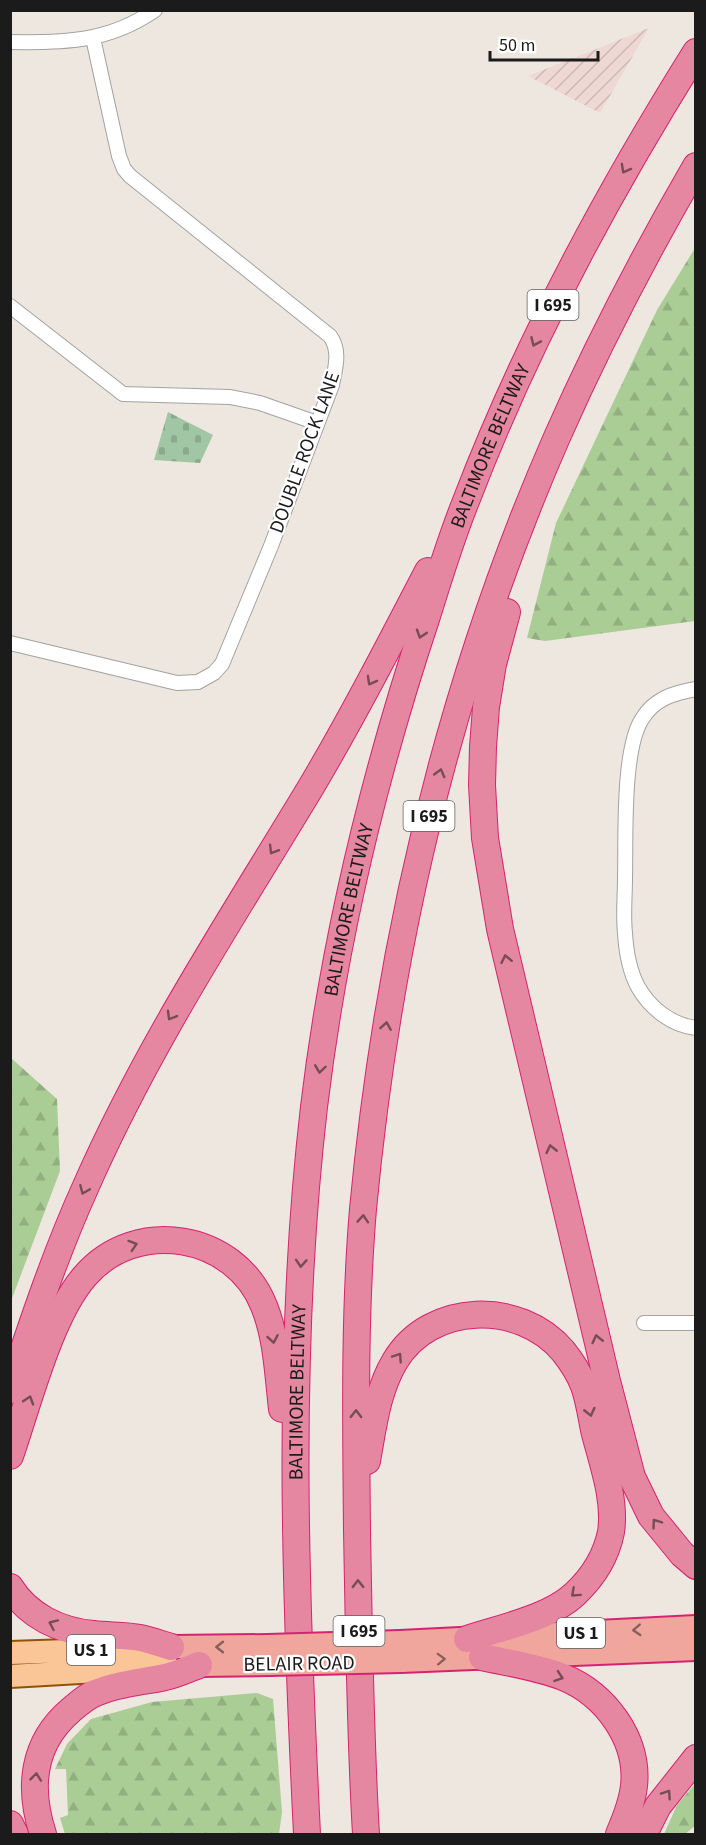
<svg xmlns="http://www.w3.org/2000/svg" width="706" height="1845" font-family="'Source Sans 3',sans-serif">
	<style>
		.military { fill: url(#military-furrows) }
		.forest { fill: url(#forest-firs) }
		.cemetery { fill: url(#cemetery-stones) }
		.lines { fill: none; stroke-linecap: round; stroke-linejoin: round }
		.minor-casing { stroke: #a2a2a2; stroke-width: 16 }
		.primary-casing { stroke: #925300; stroke-width: 26 }
		.trunk-casing { stroke: #d52371; stroke-width: 26 }
		.motorway-casing { stroke: #d52371; stroke-width: 28 }
		.minor { stroke: #fff; stroke-width: 14 }
		.primary { stroke: #fbc697; stroke-width: 22 }
		.trunk { stroke: #f0a69c; stroke-width: 22 }
		.motorway { stroke: #e587a1; stroke-width: 26 }
		.trunk-bridge-casing { stroke: #d52371; stroke-width: 26; stroke-linecap: butt }
		.trunk-bridge { stroke: #f0a69c; stroke-width: 22 }
		.oneway { stroke: #764c57 }
		.oneway2 { stroke: #86605c }
		.labels { text-anchor: middle; stroke-width: 4.5; stroke-linejoin: round; paint-order: stroke }
		.shield { fill: #fff; stroke: #5f5f5f; stroke-width: 1.5 }
		.shield-label { font-size: 18px; font-weight: bold; fill: #1b1b1b }
		.street-label { font-size: 20px; fill: #1b1b1b; stroke: #fff }
	</style>
	<defs>
		<pattern id="military-furrows" width="10" height="10" patternUnits="userSpaceOnUse" patternTransform="scale(1.5)"><rect width="10" height="10" fill="#efd8d3"/><path d="M-1 1l2-2M0 10L10 0M9 11l2-2" fill="none" stroke="#ccb9b5"/></pattern>
		<pattern id="forest-firs" width="22" height="20" patternUnits="userSpaceOnUse" patternTransform="scale(1.5)"><rect width="22" height="20" fill="#aacc95"/><path d="M5 1l3.5 6h-7zM16 11l3.5 6h-7z" fill="#92af80"/></pattern>
		<pattern id="cemetery-stones" width="16" height="16" patternUnits="userSpaceOnUse" patternTransform="scale(1.5)"><rect width="16" height="16" fill="#a1c6a3"/><path d="M2 7V4a2 2 0 0 1 4 0v3zM10 15v-3a2 2 0 0 1 4 0v3z" fill="#8aaa8c"/></pattern>
	</defs>
	<rect width="100%" height="100%" fill="#ede7e0"/>
	<path class="military" d="M 649,28 L 600,113 L 528,76 Z"/>
	<path class="forest" d="M 695,248 L 695,621 L 545,641 L 527,638 L 556,523 L 657,310 Z
		M 11,1058 L 57,1099 L 60,1171 L 11,1301 Z
		M 257,1693 L 273,1699 L 282,1812 L 279,1834 L 65,1834 L 60,1818 L 68,1815 L 66,1769 L 55,1769 L 67,1744 L 91,1719 L 152,1702 Z
		M 695,1784 L 695,1826 L 685,1834 L 664,1834 L 677,1805 Z"/>
	<path class="cemetery" d="M 168,412 L 213,435 L 200,463 L 154,460 Z"/>
	<g class="lines">
		<g class="minor-casing">
			<path id="minor" d="M 10,42 C 64,43 109,42 155,10
				M 10,306 L 123,394 L 230,397 L 260,403 L 317,423
				M 10,643 L 177,683 L 198,682 L 214,673 L 222,664 L 271,546 L 332,385 C 335,369 341,351 330,336 L 130,176 L 124,169 L 119,156 L 93,38
				M 696,689 C 673,693 654,699 642,719 C 622,750 626,840 625,878 C 625,896 623,915 625,933 C 626,950 630,972 638,987 C 650,1008 671,1025 696,1028
				M 644,1323 L 696,1323"/>
		</g>
		<g class="primary-casing">
			<path id="primary" d="M 10,1653 L 155,1648
				M 10,1676 L 168,1667"/>
		</g>
		<g class="trunk-casing">
			<path id="trunk" d="M 400,1642 L 696,1627
				M 171,1647 L 268,1646
				M 401,1661 L 696,1649
				M 199,1665 L 270,1664"/>
		</g>
		<g class="motorway-casing">
			<g id="motorway">
				<path d="M 507,612 L 493,664 L 486,707 L 483,747 L 482,785 L 485,838 L 500,929 L 607,1381 L 632,1477 L 651,1516 L 682,1554 L 696,1566"/>
				<path d="M 10,1390 C 33,1321 56,1252 86,1186 C 148,1045 232,918 311,787 C 353,716 390,644 428,571"/>
				<path d="M 10,1456 C 28,1404 50,1316 85,1276 C 136,1217 235,1233 264,1306 C 277,1338 278,1375 282,1409"/>
				<path d="M 367,1461 C 373,1428 377,1391 395,1361 C 430,1302 520,1300 563,1351 C 571,1361 579,1373 584,1386 C 589,1400 591,1415 594,1430 C 602,1462 616,1499 611,1532 C 606,1557 593,1577 575,1594 C 550,1618 500,1628 467,1639"/>
				<path d="M 10,1587 C 28,1616 60,1631 93,1634 C 108,1636 125,1635 140,1638 C 150,1640 161,1644 171,1647"/>
				<path d="M 482,1657 C 509,1663 538,1667 563,1677 C 605,1694 639,1739 634,1786 C 632,1803 626,1818 619,1834"/>
				<path d="M 10,1824 L 15,1834"/>
				<path d="M 43,1834 C 28,1788 32,1743 71,1710 C 79,1703 88,1695 98,1692 C 120,1683 142,1682 165,1677 C 176,1675 188,1669 199,1665"/>
				<path id="s1" d="M 307,1834 C 295,1592 286,1348 314,1107 C 334,940 374,775 427,616 C 439,577 451,538 466,501 C 526,344 607,194 696,52"/>
				<path d="M 366,1834 C 360,1733 359,1632 357,1530 C 356,1423 354,1316 363,1209 C 388,944 450,681 557,437 C 598,344 645,254 696,166"/>
				<path d="M 644,1834 L 658,1806 L 696,1758"/>
			</g>
		</g>
		<use href="#minor" class="minor"/>
		<use href="#primary" class="primary"/>
		<use href="#trunk" class="trunk"/>
		<use href="#motorway" class="motorway"/>
		<g class="trunk-bridge-casing">
			<path id="trunk-bridge" d="M 268,1646 L 400,1642
				M 270,1664 L 401,1661"/>
		</g>
		<use href="#trunk-bridge" class="trunk-bridge"/>
	</g>
	<defs><path id="oneway-chevron" d="M-2-3.5L2.5 0L-2 3.5" fill="none" stroke-width="1.6" stroke-linecap="round" stroke-linejoin="round" transform="scale(1.5)"/></defs>
	<g class="oneway">
		<use href="#oneway-chevron" transform="translate(625 169) rotate(119)"/>
		<use href="#oneway-chevron" transform="translate(535 342) rotate(114)"/>
		<use href="#oneway-chevron" transform="translate(421 634) rotate(108)"/>
		<use href="#oneway-chevron" transform="translate(371 681) rotate(119)"/>
		<use href="#oneway-chevron" transform="translate(440 773) rotate(-75)"/>
		<use href="#oneway-chevron" transform="translate(273 850) rotate(121)"/>
		<use href="#oneway-chevron" transform="translate(506 959) rotate(-102)"/>
		<use href="#oneway-chevron" transform="translate(171 1016) rotate(120)"/>
		<use href="#oneway-chevron" transform="translate(386 1026) rotate(-81)"/>
		<use href="#oneway-chevron" transform="translate(320 1069) rotate(98)"/>
		<use href="#oneway-chevron" transform="translate(551 1149) rotate(-103)"/>
		<use href="#oneway-chevron" transform="translate(84 1190) rotate(113)"/>
		<use href="#oneway-chevron" transform="translate(363 1219) rotate(-86)"/>
		<use href="#oneway-chevron" transform="translate(133 1245) rotate(-18)"/>
		<use href="#oneway-chevron" transform="translate(301 1263) rotate(94)"/>
		<use href="#oneway-chevron" transform="translate(273 1339) rotate(80)"/>
		<use href="#oneway-chevron" transform="translate(597 1339) rotate(-103)"/>
		<use href="#oneway-chevron" transform="translate(398 1357) rotate(-56)"/>
		<use href="#oneway-chevron" transform="translate(29 1400) rotate(-72)"/>
		<use href="#oneway-chevron" transform="translate(590 1412) rotate(77)"/>
		<use href="#oneway-chevron" transform="translate(356 1414) rotate(-89)"/>
		<use href="#oneway-chevron" transform="translate(656 1523) rotate(-126)"/>
		<use href="#oneway-chevron" transform="translate(358 1584) rotate(-91)"/>
		<use href="#oneway-chevron" transform="translate(575 1593) rotate(138)"/>
		<use href="#oneway-chevron" transform="translate(53 1624) rotate(-156)"/>
		<use href="#oneway-chevron" transform="translate(559 1677) rotate(19)"/>
		<use href="#oneway-chevron" transform="translate(36 1777) rotate(-84)"/>
		<use href="#oneway-chevron" transform="translate(667 1794) rotate(-56)"/>
	</g>
	<g class="oneway2">
		<use href="#oneway-chevron" transform="translate(637 1630) rotate(177)"/>
		<use href="#oneway-chevron" transform="translate(220 1647) rotate(180)"/>
		<use href="#oneway-chevron" transform="translate(441 1659) rotate(-2)"/>
	</g>
	<g class="labels">
		<g class="shield">
			<rect x="527.5" y="290" width="51" height="30" rx="4.5"/>
			<rect x="403.5" y="801" width="51" height="30" rx="4.5"/>
			<rect x="333.5" y="1616" width="51" height="30" rx="4.5"/>
			<rect x="557" y="1618" width="48" height="30" rx="4.5"/>
			<rect x="67" y="1635" width="48" height="30" rx="4.5"/>
		</g>
		<g class="shield-label">
			<text x="553" y="311">I 695</text>
			<text x="429" y="822">I 695</text>
			<text x="359" y="1637">I 695</text>
			<text x="581" y="1639">US 1</text>
			<text x="91" y="1656">US 1</text>
		</g>
		<g class="street-label">
			<text dy="7" stroke="none"><textPath href="#s1" startOffset="1414">BALTIMORE BELTWAY</textPath></text>
			<text transform="translate(304 452) rotate(-70)" y="7">DOUBLE ROCK LANE</text>
			<text dy="7" stroke="none"><textPath href="#s1" startOffset="928">BALTIMORE BELTWAY</textPath></text>
			<text dy="7" stroke="none"><textPath href="#s1" startOffset="442">BALTIMORE BELTWAY</textPath></text>
			<text transform="translate(299 1663) rotate(-1)" y="7">BELAIR ROAD</text>
		</g>
	</g>
	<rect width="706" height="1845" fill="none" stroke="#1b1b1b" stroke-width="24"/>
	<path d="M490 51v9h108v-9" fill="none" stroke="#1b1b1b" stroke-width="3"/>
	<text x="499" y="51" font-size="18" fill="#1b1b1b" stroke="#ffffff" stroke-width="4.5" paint-order="stroke">50 m</text>
</svg>
